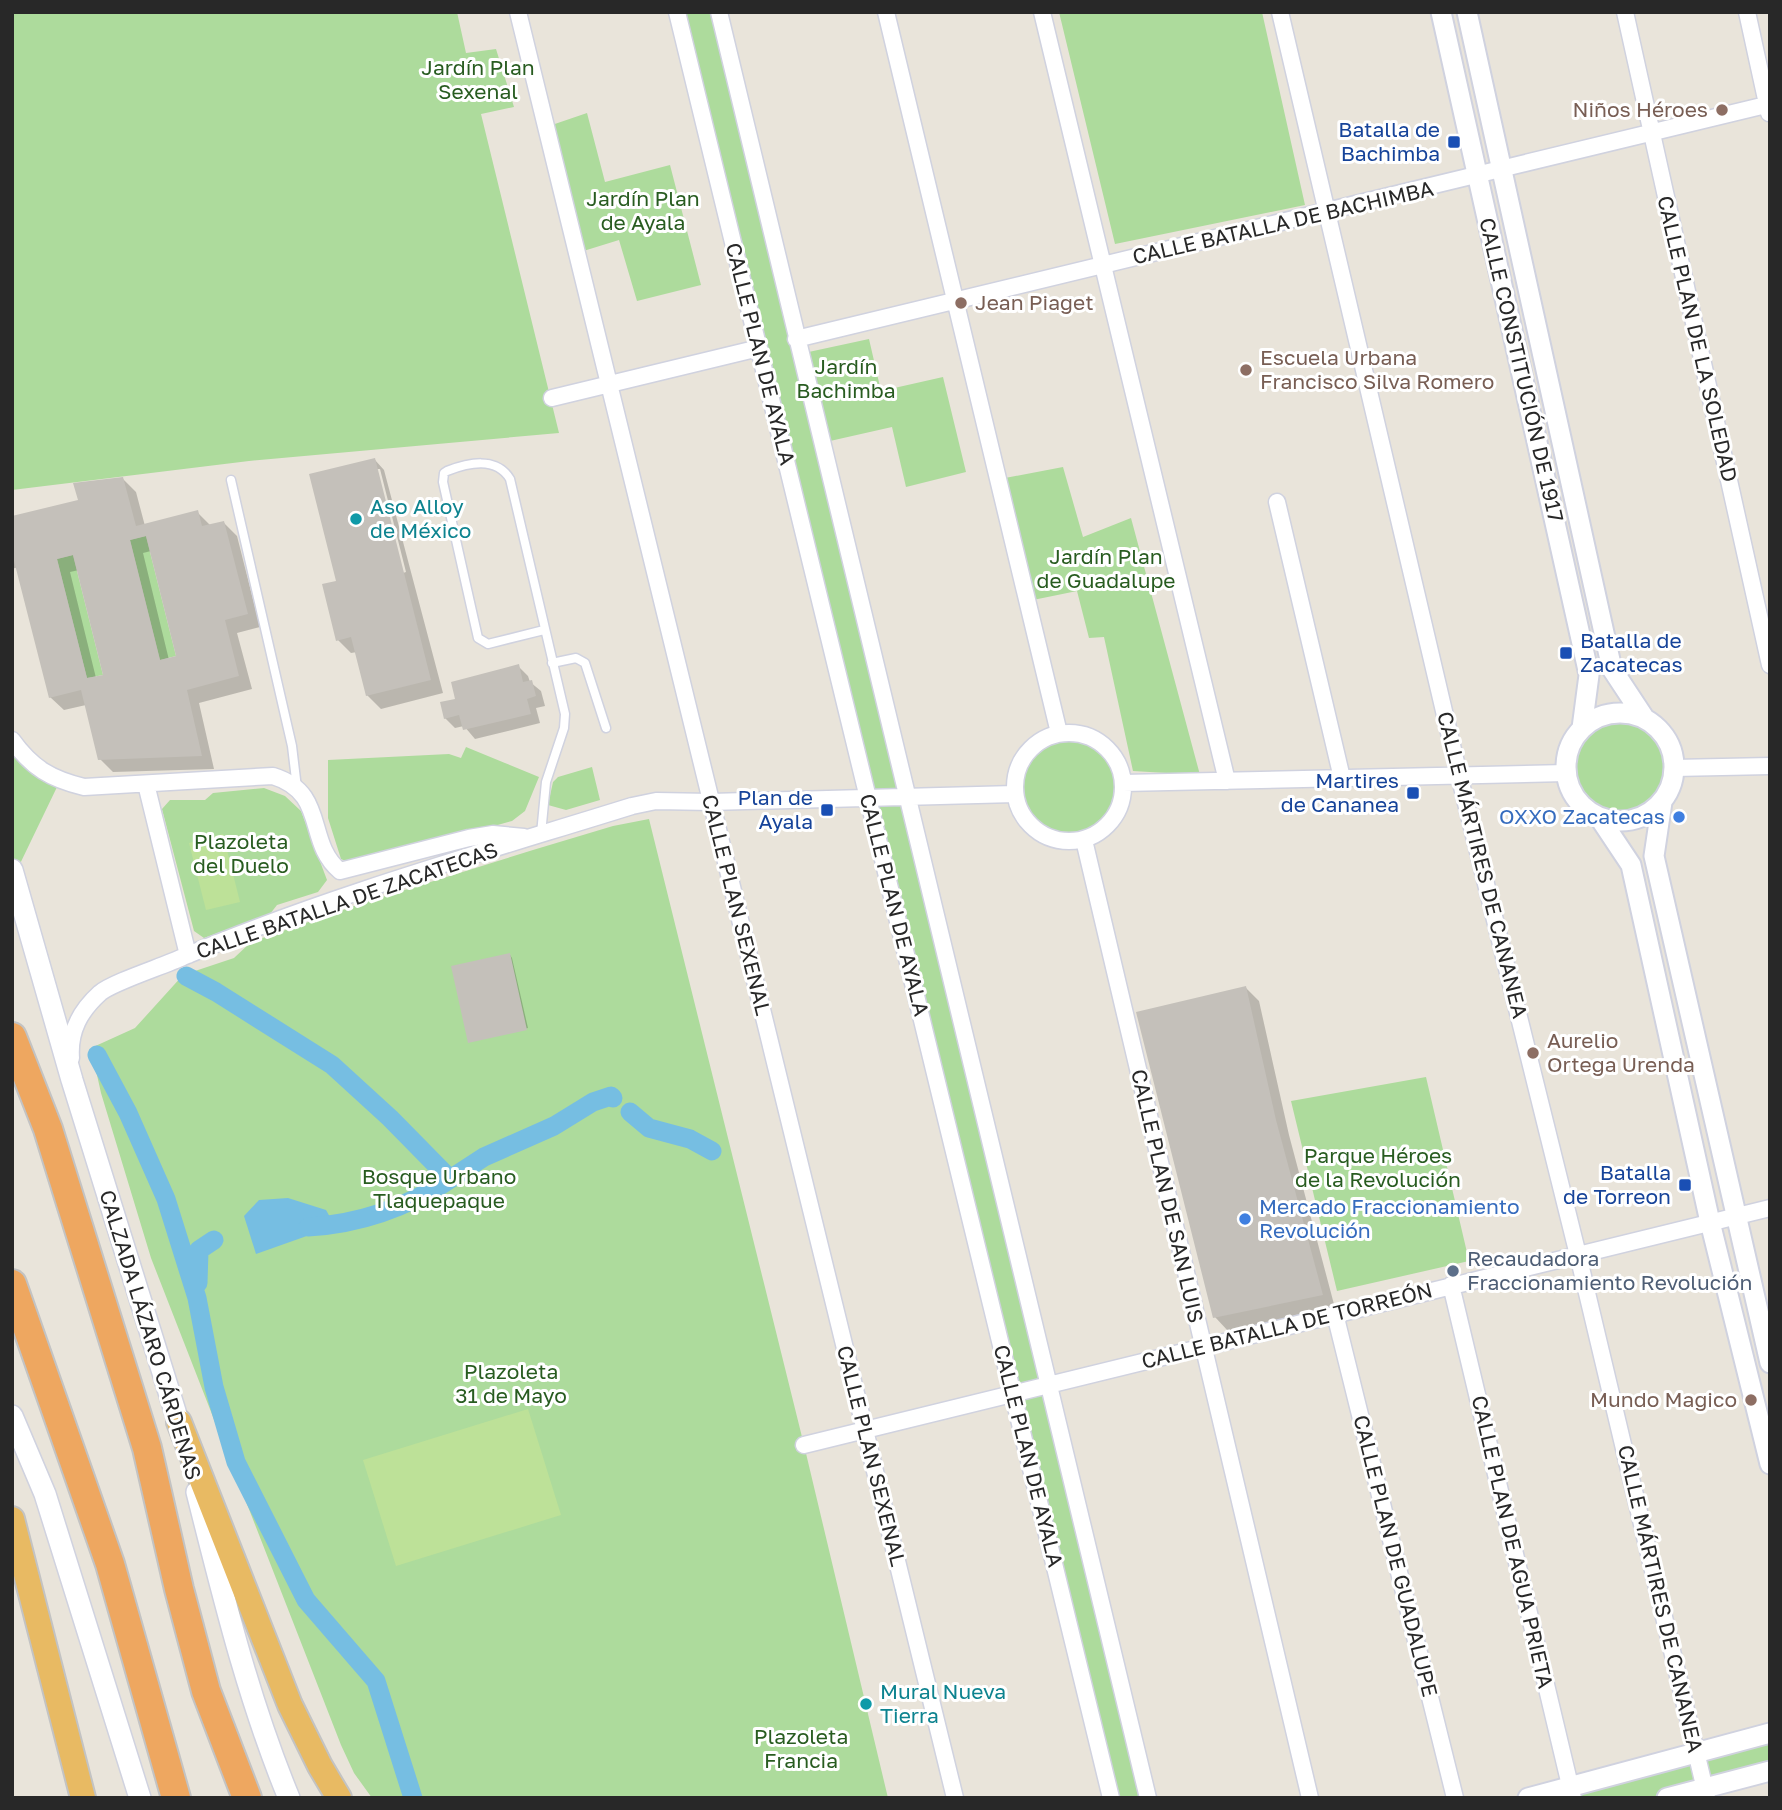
<svg xmlns="http://www.w3.org/2000/svg" width="1782" height="1810" font-family="'Golos Text',sans-serif">
	<style>
		.green { fill: #addb9c }
		.pitch { fill: #bde198 }
		.water { fill: #76bee2 }
		.shadow { fill: #0003; fill-rule: evenodd }
		.lines { fill: none; stroke-linecap: round; stroke-linejoin: round }
		.canal { stroke: #76bee2; stroke-width: 19 }
		.building { fill: #c4c0ba; fill-rule: evenodd }
		.service-casing { stroke: #d0d2df; stroke-width: 11 }
		.minor-casing { stroke: #d0d2df; stroke-width: 19 }
		.tertiary-casing { stroke: #d0d2df; stroke-width: 23 }
		.secondary-casing { stroke: #d0d2df; stroke-width: 24 }
		.trunk-casing { stroke: #c3c3c3; stroke-width: 28 }
		.motorway-casing { stroke: #c3c3c3; stroke-width: 32 }
		.service { stroke: #fff; stroke-width: 8 }
		.minor { stroke: #fff; stroke-width: 16 }
		.tertiary { stroke: #fff; stroke-width: 19 }
		.secondary { stroke: #fff; stroke-width: 21 }
		.trunk { stroke: #e8ba63; stroke-width: 24 }
		.motorway { stroke: #eea760; stroke-width: 28 }
		.education-dot { fill: #8d6e63; stroke: #fff; stroke-width: 2.5 }
		.transit-dot { fill: #1a4fb4; stroke: #fff; stroke-width: 2.5 }
		.culture-dot { fill: #0f9aa8; stroke: #fff; stroke-width: 2.5 }
		.shop-dot { fill: #3f7fe0; stroke: #fff; stroke-width: 2.5 }
		.service-dot { fill: #5c6f8a; stroke: #fff; stroke-width: 2.5 }
		.labels { text-anchor: middle; stroke-width: 6; stroke-linejoin: round; paint-order: stroke }
		.park-label { font-size: 21px; fill: #285c20; stroke: #fff }
		.education-label { font-size: 21px; fill: #785e54; stroke: #fff; text-anchor: start }
		.transit-label { font-size: 21px; fill: #164399; stroke: #fff; text-anchor: end }
		.street-label { font-size: 21px; fill: #282828; stroke: #fff }
		.culture-label { font-size: 21px; fill: #0d838f; stroke: #fff; text-anchor: start }
		.shop-label { font-size: 21px; fill: #366cbe; stroke: #fff; text-anchor: end }
		.service-label { font-size: 21px; fill: #4e5e75; stroke: #fff; text-anchor: start }
	</style>
	<rect width="100%" height="100%" fill="#e9e4da"/>
	<path class="green" d="M 12,12 L 457,12 L 466,53 L 496,49 L 514,107 L 481,114 L 559,433 L 249,461 L 12,490 Z
		M 677,12 L 719,12 L 901,793 L 869,798 Z
		M 1059,12 L 1262,12 L 1305,205 L 1115,244 Z
		M 587,113 L 605,182 L 670,165 L 701,285 L 637,301 L 619,240 L 577,253 L 546,127 Z
		M 869,339 L 881,391 L 943,377 L 966,472 L 906,487 L 892,427 L 830,441 L 804,353 Z
		M 1063,467 L 1083,537 L 1131,518 L 1200,775 L 1133,771 L 1104,637 L 1089,638 L 1077,591 L 1033,600 L 1005,478 Z
		M 146,536 L 176,656 L 160,660 L 130,540 Z
		M 73,555 L 103,675 L 87,678 L 57,559 Z
		M1567 767a53 53 0 1 1 106 0a53 53 0 1 1-106 0Z
		M1015 787a54 54 0 1 1 108 0a54 54 0 1 1-108 0Z
		M 12,738 L 57,787 L 17,870 L 12,858 Z
		M 466,747 L 539,777 L 525,811 L 512,821 L 355,865 L 341,859 L 328,818 L 328,760 L 449,754 L 461,758 Z
		M 592,767 L 600,800 L 566,810 L 548,805 L 553,782 L 558,777 Z
		M 264,788 L 285,796 L 301,811 L 327,880 L 318,892 L 277,905 L 270,914 L 204,938 L 194,931 L 162,809 L 170,800 L 205,800 L 213,793 Z
		M 907,797 L 1044,1386 L 1013,1393 L 870,803 Z
		M 649,819 L 804,1445 L 888,1798 L 372,1798 L 354,1773 L 341,1745 L 151,1258 L 101,1093 L 91,1048 L 135,1028 L 183,975 L 234,958 L 251,942 L 363,903 L 533,850 L 613,826 Z
		M 1426,1077 L 1469,1261 L 1337,1291 L 1291,1101 Z
		M 1045,1389 L 1149,1798 L 1111,1798 L 1018,1396 Z
		M 1770,1736 L 1770,1771 L 1667,1798 L 1539,1798 Z"/>
	<path class="pitch" d="M 223,834 L 240,902 L 206,910 L 189,843 Z
		M 528,1409 L 561,1515 L 396,1566 L 363,1460 Z"/>
	<path class="water" d="M 288,1198 L 326,1210 L 335,1226 L 256,1254 L 244,1216 L 259,1200 Z"/>
	<path class="shadow" d="M 375,460 L 384,470 L 443,693 L 381,709 L 367,695 L 357,652 L 351,653 L 338,640 L 338,582 ZM 376,469 L 380,469 L 406,572 L 403,573 Z
		M 122,478 L 136,492 L 145,526 L 197,512 L 211,526 L 224,523 L 237,536 L 260,627 L 237,633 L 252,689 L 199,703 L 214,769 L 113,772 L 100,759 L 86,705 L 64,710 L 50,697 L 18,567 L 12,569 L 12,518 L 80,501 ZM 151,551 L 178,658 L 169,660 L 143,553 ZM 79,570 L 105,676 L 96,678 L 70,572 Z
		M 518,666 L 528,676 L 530,682 L 541,691 L 545,706 L 536,708 L 540,723 L 475,739 L 464,726 L 455,728 L 445,718 L 457,700 Z
		M 510,955 L 512,958 L 528,1028 L 469,1041 Z
		M 1246,988 L 1259,1001 L 1289,1135 L 1335,1308 L 1228,1331 L 1215,1317 Z"/>
	<g class="lines">
		<path class="canal" d="M 186,976 L 216,992 L 332,1065 L 390,1118 L 450,1179 C 406,1208 360,1224 308,1227
			M 97,1055 L 128,1113 L 166,1199 L 197,1298 L 214,1387 L 236,1462 L 306,1600 L 376,1681 L 413,1798
			M 630,1112 L 649,1128 L 690,1139 L 712,1151
			M 441,1185 L 484,1157 L 554,1126 L 593,1102 L 611,1096 L 613,1098
			M 198,1283 L 199,1250 L 214,1240"/>
	</g>
	<path class="building" d="M 375,458 L 431,680 L 366,696 L 351,637 L 336,641 L 322,584 L 336,581 L 309,474 Z
		M 123,477 L 136,526 L 198,510 L 202,526 L 224,521 L 248,614 L 225,620 L 239,676 L 187,690 L 202,756 L 98,760 L 81,690 L 49,698 L 12,553 L 12,516 L 78,500 L 73,483 ZM 146,536 L 176,656 L 160,660 L 130,540 ZM 73,555 L 103,675 L 87,678 L 57,559 Z
		M 519,664 L 523,682 L 532,680 L 536,696 L 527,699 L 531,714 L 463,730 L 459,715 L 444,719 L 440,702 L 455,699 L 451,682 Z
		M 510,953 L 527,1030 L 468,1043 L 451,966 Z
		M 1246,986 L 1276,1120 L 1323,1295 L 1213,1318 L 1136,1012 Z"/>
	<g class="lines">
		<g class="service-casing">
			<path id="service" d="M 231,480 L 292,746 L 297,788
				M 552,663 L 576,658 L 585,663 L 606,728
				M 541,834 L 546,782 L 564,728 L 565,714 L 510,479 C 496,456 468,463 447,471 L 444,473 L 443,482 L 478,638 L 488,644 L 544,630"/>
		</g>
		<g class="minor-casing">
			<path id="minor" d="M 518,12 L 955,1798
				M 677,12 L 1111,1798
				M 719,12 L 1148,1798
				M 886,12 L 1059,733
				M 1042,12 L 1227,781
				M 1280,12 L 1459,775 L 1578,1255 L 1707,1798
				M 1625,12 L 1770,665
				M 1747,12 L 1769,113
				M 796,339 L 1770,104
				M 552,398 L 759,348
				M 1277,502 L 1342,778
				M1015 787a54 54 0 1 1 108 0a54 54 0 1 1-108 0Z
				M 12,740 C 32,768 51,779 84,787 L 273,776 C 328,793 305,842 340,871
				M 1674,768 L 1770,766
				M 1123,783 L 1566,773
				M 146,784 L 188,955
				M 1084,840 L 1310,1798
				M 340,871 L 469,838 L 493,834 L 524,837
				M 71,1058 C 69,1031 80,1011 100,993 C 113,982 164,966 183,957 C 328,896 481,853 632,806 L 656,801 L 711,802 L 1015,794
				M 1451,1285 L 1573,1798
				M 1335,1314 L 1455,1798
				M 804,1445 L 1770,1208"/>
		</g>
		<g class="tertiary-casing">
			<path id="tertiary" d="M 1441,12 L 1589,675 L 1582,728
				M 1467,12 L 1612,669 L 1645,719
				M1566 767a54 54 0 1 1 108 0a54 54 0 1 1-108 0Z
				M 1662,802 L 1654,856 L 1770,1363
				M 1599,817 L 1631,865 L 1710,1222 L 1770,1464
				M 1528,1798 L 1770,1733
				M 1667,1798 L 1770,1771"/>
		</g>
		<g class="secondary-casing">
			<path id="secondary" d="M 12,870 L 72,1080 L 183,1437
				M 12,1416 L 45,1494 L 140,1798
				M 197,1492 C 223,1595 248,1699 289,1798"/>
		</g>
		<g class="trunk-casing">
			<path id="trunk" d="M 179,1422 L 290,1705 L 320,1766 L 339,1798
				M 12,1519 L 83,1798"/>
		</g>
		<g class="motorway-casing">
			<path id="motorway" d="M 12,1037 L 48,1129 L 147,1448 L 179,1589 L 206,1691 L 247,1798
				M 12,1284 L 110,1564 L 176,1798"/>
		</g>
		<use href="#service" class="service"/>
		<use href="#minor" class="minor"/>
		<use href="#tertiary" class="tertiary"/>
		<use href="#secondary" class="secondary"/>
		<use href="#trunk" class="trunk"/>
		<use href="#motorway" class="motorway"/>
	</g>
	<g class="education-dot">
		<circle cx="1722" cy="110" r="7"/>
		<circle cx="961" cy="303" r="7"/>
		<circle cx="1246" cy="370" r="7"/>
		<circle cx="1533" cy="1053" r="7"/>
		<circle cx="1751" cy="1400" r="7"/>
	</g>
	<g class="transit-dot">
		<rect x="1447" y="135" width="14" height="14" rx="3.5"/>
		<rect x="1559" y="646" width="14" height="14" rx="3.5"/>
		<rect x="1406" y="786" width="14" height="14" rx="3.5"/>
		<rect x="820" y="803" width="14" height="14" rx="3.5"/>
		<rect x="1678" y="1178" width="14" height="14" rx="3.5"/>
	</g>
	<g class="culture-dot">
		<circle cx="356" cy="519" r="7"/>
		<circle cx="866" cy="1704" r="7"/>
	</g>
	<g class="shop-dot">
		<circle cx="1679" cy="817" r="7"/>
		<circle cx="1245" cy="1219" r="7"/>
	</g>
	<circle class="service-dot" cx="1453" cy="1271" r="7"/>
	<g class="labels">
		<g class="park-label">
			<text x="478" y="75">Jardín Plan<tspan x="478" dy="24">Sexenal</tspan></text>
			<text x="643" y="206">Jardín Plan<tspan x="643" dy="24">de Ayala</tspan></text>
			<text x="846" y="374">Jardín<tspan x="846" dy="24">Bachimba</tspan></text>
			<text x="1106" y="564">Jardín Plan<tspan x="1106" dy="24">de Guadalupe</tspan></text>
			<text x="241" y="849">Plazoleta<tspan x="241" dy="24">del Duelo</tspan></text>
			<text x="1378" y="1163">Parque Héroes<tspan x="1378" dy="24">de la Revolución</tspan></text>
			<text x="439" y="1184">Bosque Urbano<tspan x="439" dy="24">Tlaquepaque</tspan></text>
			<text x="511" y="1379">Plazoleta<tspan x="511" dy="24">31 de Mayo</tspan></text>
			<text x="801" y="1744">Plazoleta<tspan x="801" dy="24">Francia</tspan></text>
		</g>
		<g class="education-label">
			<text x="1708" y="117" text-anchor="end">Niños Héroes</text>
			<text x="975" y="310">Jean Piaget</text>
			<text x="1260" y="365">Escuela Urbana<tspan x="1260" dy="24">Francisco Silva Romero</tspan></text>
			<text x="1547" y="1048">Aurelio<tspan x="1547" dy="24">Ortega Urenda</tspan></text>
			<text x="1737" y="1407" text-anchor="end">Mundo Magico</text>
		</g>
		<g class="transit-label">
			<text x="1440" y="137">Batalla de<tspan x="1440" dy="24">Bachimba</tspan></text>
			<text x="1580" y="648" text-anchor="start">Batalla de<tspan x="1580" dy="24">Zacatecas</tspan></text>
			<text x="1399" y="788">Martires<tspan x="1399" dy="24">de Cananea</tspan></text>
			<text x="813" y="805">Plan de<tspan x="813" dy="24">Ayala</tspan></text>
			<text x="1671" y="1180">Batalla<tspan x="1671" dy="24">de Torreon</tspan></text>
		</g>
		<g class="street-label">
			<text transform="translate(1283 223) rotate(-13)" y="7">CALLE BATALLA DE BACHIMBA</text>
			<text transform="translate(1697 339) rotate(77)" y="7">CALLE PLAN DE LA SOLEDAD</text>
			<text transform="translate(760 354) rotate(76)" y="7">CALLE PLAN DE AYALA</text>
			<text transform="translate(1521 370) rotate(77)" y="7">CALLE CONSTITUCIÓN DE 1917</text>
			<text transform="translate(1482 865) rotate(76)" y="7">CALLE MÁRTIRES DE CANANEA</text>
			<text transform="translate(347 901) rotate(-19)" y="7">CALLE BATALLA DE ZACATECAS</text>
			<text transform="translate(736 905) rotate(76)" y="7">CALLE PLAN SEXENAL</text>
			<text transform="translate(894 905) rotate(76)" y="7">CALLE PLAN DE AYALA</text>
			<text transform="translate(1167 1196) rotate(77)" y="7">CALLE PLAN DE SAN LUIS</text>
			<text transform="translate(1287 1326) rotate(-14)" y="7">CALLE BATALLA DE TORREÓN</text>
			<text transform="translate(150 1335) rotate(73)" y="7">CALZADA LÁZARO CÁRDENAS</text>
			<text transform="translate(871 1456) rotate(76)" y="7">CALLE PLAN SEXENAL</text>
			<text transform="translate(1028 1456) rotate(76)" y="7">CALLE PLAN DE AYALA</text>
			<text transform="translate(1512 1542) rotate(77)" y="7">CALLE PLAN DE AGUA PRIETA</text>
			<text transform="translate(1395 1556) rotate(76)" y="7">CALLE PLAN DE GUADALUPE</text>
			<text transform="translate(1660 1599) rotate(77)" y="7">CALLE MÁRTIRES DE CANANEA</text>
		</g>
		<g class="culture-label">
			<text x="370" y="514">Aso Alloy<tspan x="370" dy="24">de México</tspan></text>
			<text x="880" y="1699">Mural Nueva<tspan x="880" dy="24">Tierra</tspan></text>
		</g>
		<g class="shop-label">
			<text x="1665" y="824">OXXO Zacatecas</text>
			<text x="1259" y="1214" text-anchor="start">Mercado Fraccionamiento<tspan x="1259" dy="24">Revolución</tspan></text>
		</g>
		<g class="service-label">
			<text x="1467" y="1266">Recaudadora<tspan x="1467" dy="24">Fraccionamiento Revolución</tspan></text>
		</g>
	</g>
	<rect width="1782" height="1810" fill="none" stroke="#282828" stroke-width="28"/>
</svg>
